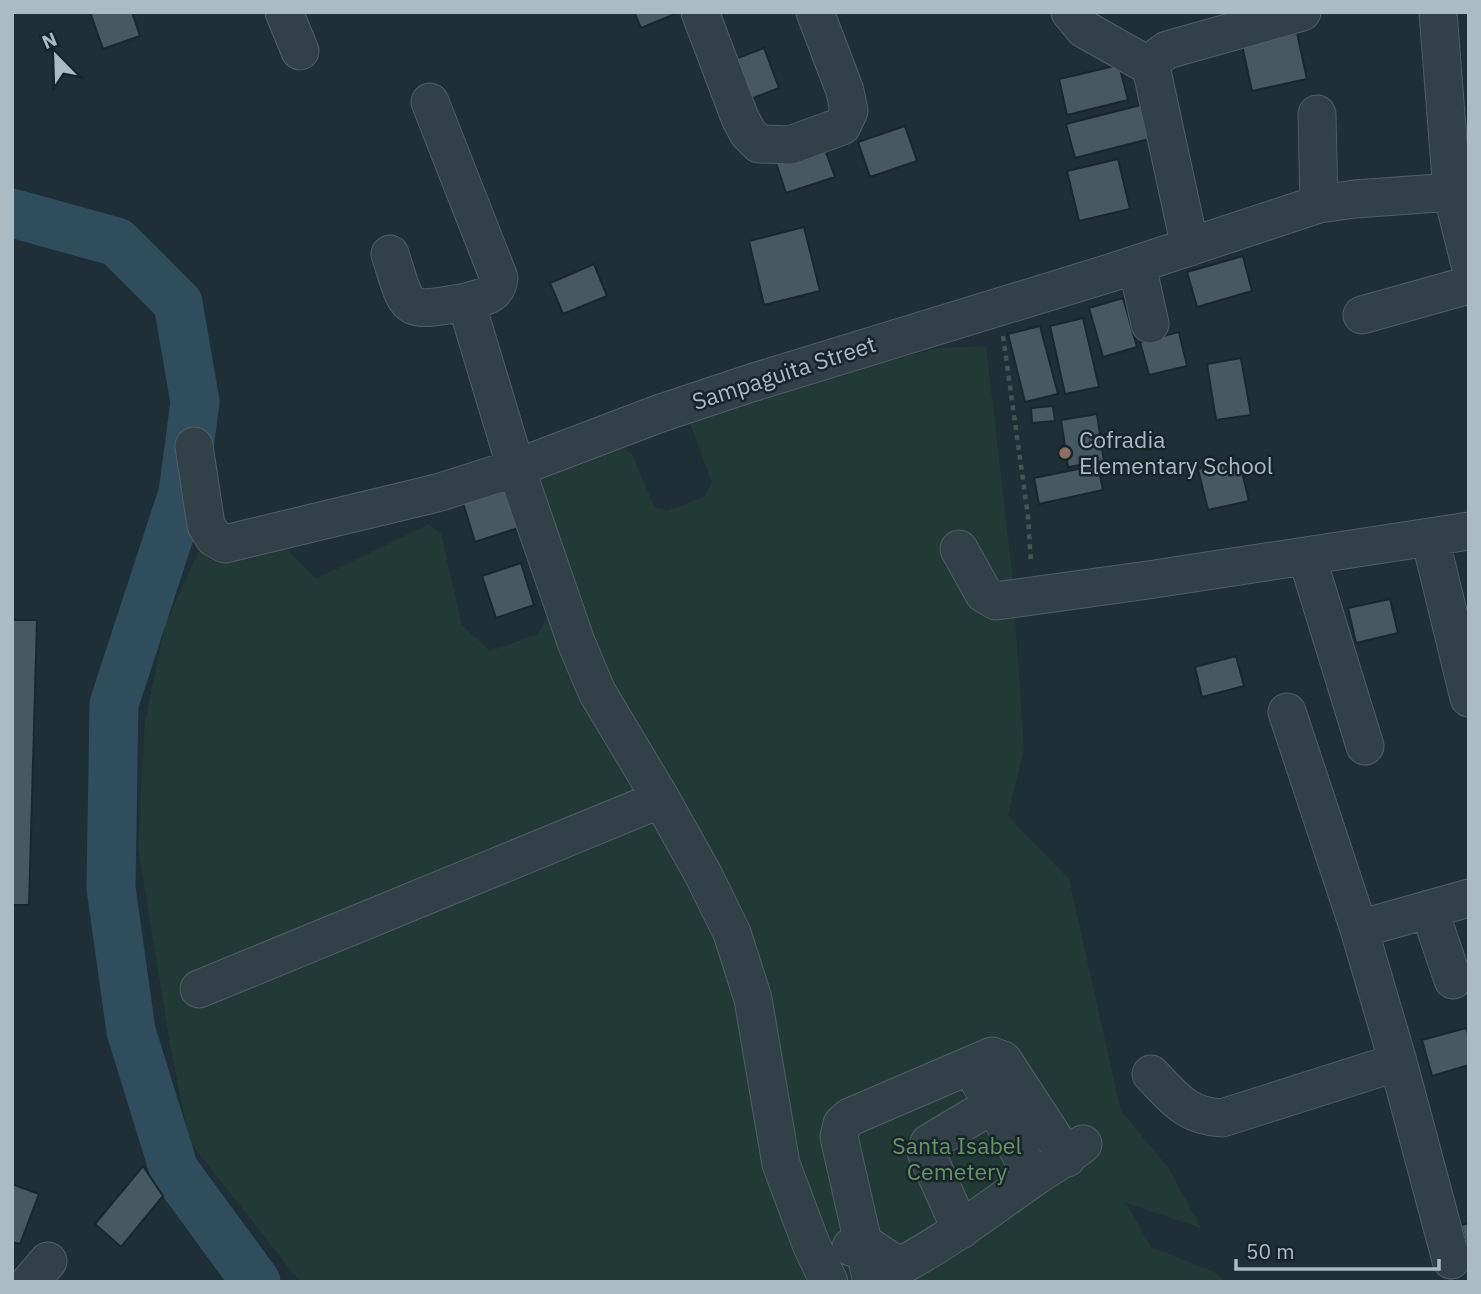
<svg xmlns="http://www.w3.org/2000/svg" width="1481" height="1294" font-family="'IBM Plex Sans',sans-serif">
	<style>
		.green { fill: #213a35 }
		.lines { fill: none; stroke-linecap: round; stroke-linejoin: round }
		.river { stroke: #2f4d5d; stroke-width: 49 }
		.building { fill: #465963; stroke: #19272e; stroke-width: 2 }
		.minor-casing { stroke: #4f5e65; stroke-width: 39 }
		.path { stroke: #405653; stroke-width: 4.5; stroke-dasharray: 5 5; stroke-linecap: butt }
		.minor { stroke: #324047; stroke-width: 37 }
		.education-dot { fill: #8d6e63; stroke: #17252b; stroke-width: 2.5 }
		.labels { text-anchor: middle; stroke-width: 5; stroke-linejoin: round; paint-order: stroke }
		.street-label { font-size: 23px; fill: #abbbc4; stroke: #17252b }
		.poi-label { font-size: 23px; fill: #abbbc4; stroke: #17252b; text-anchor: start }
		.park-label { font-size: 23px; fill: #649563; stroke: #17252b }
	</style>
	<rect width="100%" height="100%" fill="#1e2f37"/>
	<path class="green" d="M 986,346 L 1012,572 L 1024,749 L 1008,816 L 1069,879 L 1121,1111 L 1168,1167 L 1201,1228 L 1126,1203 L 1151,1247 L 1216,1273 L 1226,1282 L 300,1282 L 189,1141 L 170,1044 L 138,848 L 145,722 L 165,625 L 210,526 L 268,530 L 316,579 L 429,524 L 441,534 L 462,625 L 490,651 L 538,634 L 553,606 L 535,470 L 619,445 L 632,454 L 654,506 L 667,511 L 705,496 L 712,483 L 690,424 L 694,416 L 790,387 L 938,348 Z"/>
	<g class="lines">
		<path class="river" d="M 12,213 L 117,242 L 178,303 L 195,402 L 183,493 L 114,704 L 111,888 L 131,1031 L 174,1170 L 256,1282"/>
	</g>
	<path class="building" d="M 90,12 L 132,12 L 140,36 L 103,49 Z
		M 634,12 L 680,12 L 641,28 Z
		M 1297,33 L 1307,79 L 1252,91 L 1242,45 Z
		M 764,48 L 779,88 L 745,101 L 730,61 Z
		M 1119,65 L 1128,100 L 1067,115 L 1059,79 Z
		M 1141,105 L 1149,139 L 1075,158 L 1066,124 Z
		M 905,126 L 917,161 L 870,177 L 858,142 Z
		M 821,138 L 835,177 L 786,193 L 773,154 Z
		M 1118,159 L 1130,209 L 1079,221 L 1067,171 Z
		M 804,227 L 820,291 L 764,305 L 749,241 Z
		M 1243,256 L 1252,291 L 1197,307 L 1187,272 Z
		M 594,264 L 607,296 L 563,314 L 550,283 Z
		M 1123,298 L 1137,347 L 1103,357 L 1089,308 Z
		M 1083,318 L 1099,387 L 1065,394 L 1050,326 Z
		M 1040,326 L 1058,394 L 1025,402 L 1008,334 Z
		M 1179,332 L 1187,366 L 1149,375 L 1140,342 Z
		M 1241,358 L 1251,415 L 1216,420 L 1207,364 Z
		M 1053,406 L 1055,421 L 1032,423 L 1031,408 Z
		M 1097,414 L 1104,461 L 1068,467 L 1061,420 Z
		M 1239,459 L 1249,501 L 1208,510 L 1198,469 Z
		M 1098,465 L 1103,490 L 1039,504 L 1034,478 Z
		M 508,488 L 521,527 L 475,542 L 463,503 Z
		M 521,563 L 534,605 L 496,618 L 482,576 Z
		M 1390,599 L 1398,633 L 1356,643 L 1348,608 Z
		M 12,620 L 37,620 L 29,905 L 12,905 Z
		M 1236,656 L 1244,686 L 1202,697 L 1195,667 Z
		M 1466,1028 L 1469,1036 L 1469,1065 L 1432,1076 L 1422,1040 Z
		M 143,1166 L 163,1196 L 121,1247 L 95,1224 Z
		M 12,1184 L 39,1194 L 20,1244 L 12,1242 Z
		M 1469,1223 L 1469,1257 L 1461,1225 Z"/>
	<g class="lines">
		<g class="minor-casing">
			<path id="minor" d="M 284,12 L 300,51
				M 700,12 L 740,118 L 748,133 L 759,144 L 790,145 L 842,126 L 849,111 L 845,91 L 815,12
				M 1070,12 L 1084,29 L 1151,67
				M 1438,12 L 1452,192 L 1469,261
				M 430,102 L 499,278 C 497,297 482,297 466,302 L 516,468 L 576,642 L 597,692 L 661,799 L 703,874 L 732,933 L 753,999 L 781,1164 L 811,1244 L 829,1282
				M 1317,114 L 1319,204
				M 1190,247 L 1151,67 L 1155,59 L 1167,50 L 1302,12
				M 390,254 C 409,313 402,313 466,302
				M 1137,265 L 1150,324
				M 1362,315 L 1469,285
				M 194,446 L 206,525 L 214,538 L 225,544 L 437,493 L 516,468 L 658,414 L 751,383 L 1110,273 L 1319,204 L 1355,199 L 1452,192
				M 1430,538 L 1469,698
				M 959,549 L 984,594 L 996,601 L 1148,580 L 1469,531
				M 1307,557 L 1365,746
				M 1287,712 L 1359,929
				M 1429,909 L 1453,980
				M 199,989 L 661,799
				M 1151,1074 C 1174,1098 1186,1116 1222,1118 L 1398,1062
				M 980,1083 L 994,1104 L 1033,1178
				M 961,1230 L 926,1152 L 929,1143 L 994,1104
				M 851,1247 L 861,1241 L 889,1260 L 902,1265 C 947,1241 988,1210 1029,1181 C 1047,1168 1066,1158 1083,1144
				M 1451,1260 L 1398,1062 L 1359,929 L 1469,898
				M 30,1282 L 48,1261
				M 872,1282 L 839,1137 L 842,1124 L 850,1117 L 992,1056 L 1003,1060 L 1067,1158"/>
		</g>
		<path class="path" d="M 1003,336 L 1028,516 L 1031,564"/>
		<use href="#minor" class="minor"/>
	</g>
	<circle class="education-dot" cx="1065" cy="453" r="7"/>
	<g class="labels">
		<g class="street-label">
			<text transform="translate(784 373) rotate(-18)" y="8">Sampaguita Street</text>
		</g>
		<g class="poi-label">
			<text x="1079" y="448">Cofradia<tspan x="1079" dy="26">Elementary School</tspan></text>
		</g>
		<g class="park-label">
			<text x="957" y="1154">Santa Isabel<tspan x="957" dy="26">Cemetery</tspan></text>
		</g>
	</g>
	<rect width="1481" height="1294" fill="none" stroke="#abbbc4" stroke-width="28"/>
	<g transform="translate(56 56) rotate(337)" stroke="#17252b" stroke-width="5" paint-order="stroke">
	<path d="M0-5L12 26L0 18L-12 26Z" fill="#abbbc4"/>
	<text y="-10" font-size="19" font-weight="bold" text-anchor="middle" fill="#abbbc4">N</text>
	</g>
	<path d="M1236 1259v10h203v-10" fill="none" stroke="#abbbc4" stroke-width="3.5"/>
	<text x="1246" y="1259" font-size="21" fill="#abbbc4" stroke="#17252b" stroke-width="5" paint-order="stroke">50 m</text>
</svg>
